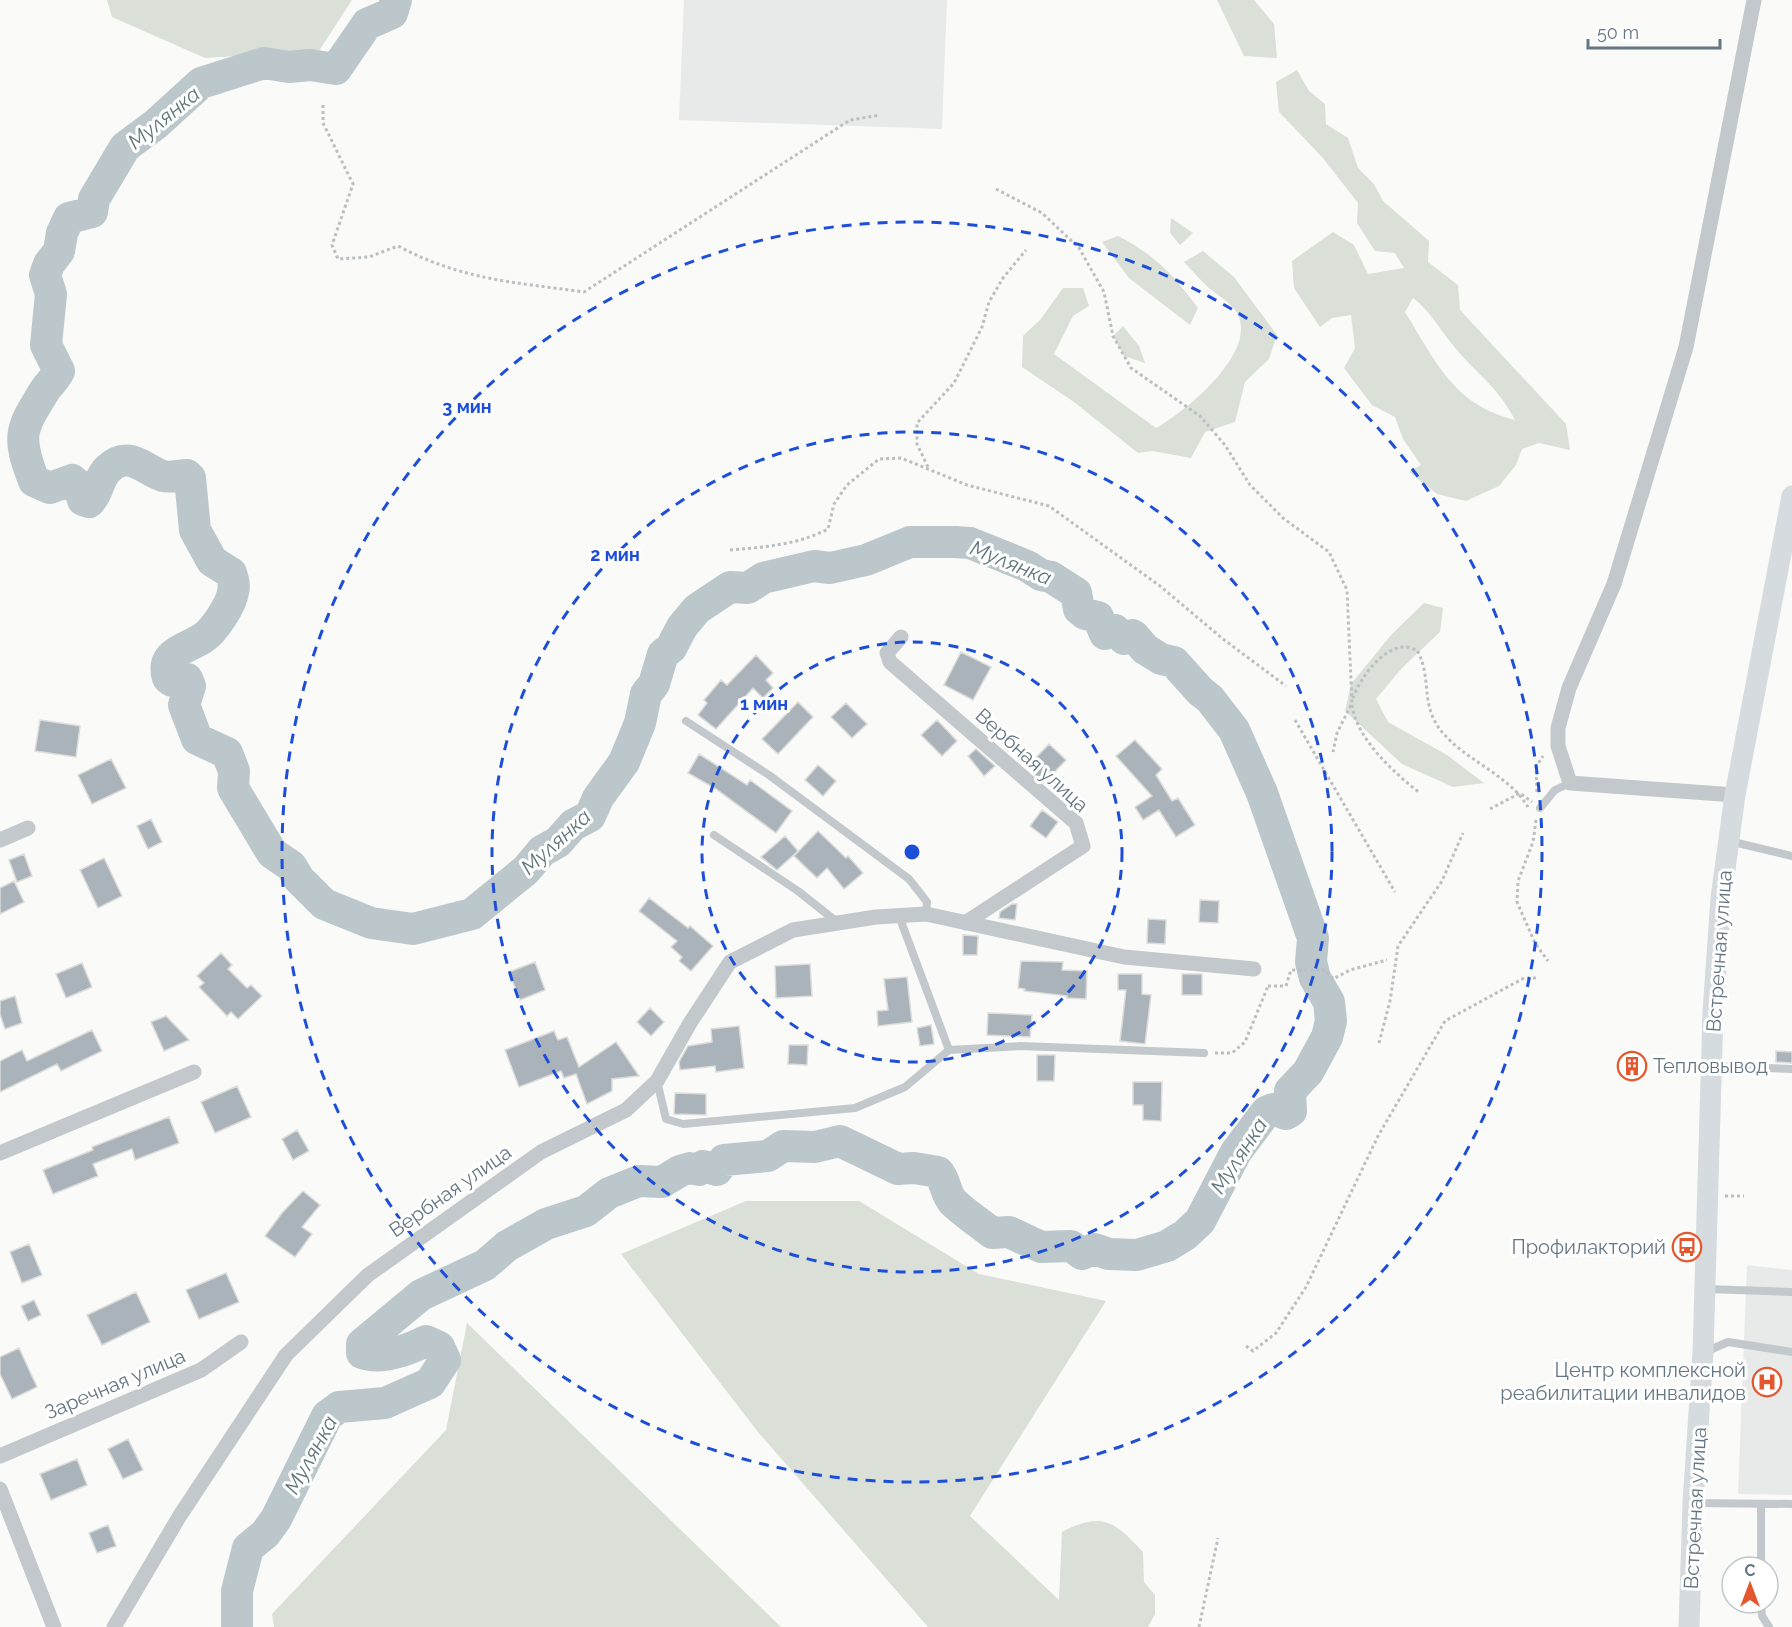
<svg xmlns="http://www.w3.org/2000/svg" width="1792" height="1627" font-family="Raleway,sans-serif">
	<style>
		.built { fill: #e8e9e9 }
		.green { fill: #dadfd7; fill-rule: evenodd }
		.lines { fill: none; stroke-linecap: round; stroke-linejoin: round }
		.river { stroke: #bbc7cb; stroke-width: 32 }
		.building { fill: #aab3b9; stroke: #dcdcda; stroke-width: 1.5 }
		.path { stroke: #bbbfc2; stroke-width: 3; stroke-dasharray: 3 3; stroke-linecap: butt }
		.service { stroke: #c3c8cc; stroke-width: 8 }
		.minor { stroke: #c3c8cc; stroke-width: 15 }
		.secondary { stroke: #d6dbdf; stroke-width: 21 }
		.ring { fill: none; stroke: #1d4ed8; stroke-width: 3; stroke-dasharray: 10 8 }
		.labels { text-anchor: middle; stroke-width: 6; stroke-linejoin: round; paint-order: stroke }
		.street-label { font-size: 20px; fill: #657683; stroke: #fff }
		.poi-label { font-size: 20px; fill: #657683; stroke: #fff; text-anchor: end }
		.water-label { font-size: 21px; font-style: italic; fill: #60757c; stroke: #fff }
		.centre { fill: #1d4ed8; stroke: #fff; stroke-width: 3 }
		.ring-label { font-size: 18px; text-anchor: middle; font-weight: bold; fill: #1d4ed8; stroke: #fff; stroke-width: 6; stroke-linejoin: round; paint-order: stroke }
	</style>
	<rect width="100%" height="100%" fill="#fafaf8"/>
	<path class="built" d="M 684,0 L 947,0 L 942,129 L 679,120 Z
		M 1747,1265 L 1792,1270 L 1792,1495 L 1738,1494 Z"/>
	<path class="green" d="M 107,0 L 352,0 L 319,51 L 205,58 L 112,17 Z
		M 1217,0 L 1254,0 L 1274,24 L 1277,58 L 1244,56 Z
		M 1297,70 L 1309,91 L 1325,104 L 1326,124 L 1348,138 L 1358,168 L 1374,184 L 1383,201 L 1429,241 L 1428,262 L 1458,285 L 1460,310 L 1566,424 L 1570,450 L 1539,443 L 1522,449 L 1516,465 L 1499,486 L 1466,501 L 1437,494 L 1409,472 L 1421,465 L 1403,439 L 1395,417 L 1372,405 L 1344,368 L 1355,348 L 1351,315 L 1332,318 L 1320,327 L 1294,288 L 1292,261 L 1333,232 L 1354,245 L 1368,274 L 1404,268 L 1395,253 L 1375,251 L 1357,223 L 1358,203 L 1323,158 L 1279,112 L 1276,82 ZM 1413,298 C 1430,311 1439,328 1452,344 C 1475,373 1497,385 1515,420 C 1454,405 1436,362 1405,312 Z
		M 1171,218 L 1193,233 L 1180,245 L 1170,233 Z
		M 1118,236 C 1155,255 1174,275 1198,308 L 1190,325 L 1129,278 L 1102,242 Z
		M 1203,251 L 1234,277 L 1277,335 L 1269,359 L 1245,382 L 1235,422 L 1205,432 L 1191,458 L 1152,451 L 1138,453 L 1074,402 L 1022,367 L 1023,336 L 1040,320 L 1063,288 L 1083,288 L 1089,306 L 1073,316 L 1054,354 L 1156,428 C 1185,412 1263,349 1235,310 C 1229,302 1218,295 1210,289 C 1201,281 1193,271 1184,262 Z
		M 1123,326 L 1139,346 L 1145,363 L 1124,356 L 1113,336 Z
		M 1424,603 L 1443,608 L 1440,632 L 1402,668 L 1376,699 L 1388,722 L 1447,755 L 1484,783 L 1453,787 L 1402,764 L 1345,711 L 1351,684 L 1392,634 Z
		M 746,1201 L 859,1201 L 979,1274 L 1106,1301 L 970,1516 L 1059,1600 L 1062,1532 C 1102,1511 1114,1521 1143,1552 L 1144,1582 L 1155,1595 L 1155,1614 L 1148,1627 L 928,1627 L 758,1432 L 621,1254 Z
		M 467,1323 L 781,1627 L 274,1627 L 272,1614 L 446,1430 Z"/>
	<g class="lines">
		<path class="river" d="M 237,1627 L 237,1591 L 248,1548 L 265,1534 L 276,1519 L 327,1416 L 339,1407 L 385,1403 L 430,1383 L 445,1360 L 439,1347 L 426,1341 C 408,1350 381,1360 362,1353 L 362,1344 L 421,1295 L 485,1265 L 507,1246 L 546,1224 L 586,1211 L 609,1193 L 639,1181 L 662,1182 L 680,1171 L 690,1168 L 699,1170 L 703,1166 L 717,1170 L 724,1160 L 768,1156 L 783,1146 L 815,1147 L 840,1141 L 898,1169 L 914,1168 L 938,1172 C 946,1181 945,1193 953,1202 C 964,1213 980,1223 992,1233 L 1009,1232 L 1041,1247 L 1071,1246 L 1082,1254 L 1094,1249 L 1109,1254 L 1137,1255 L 1167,1246 L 1185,1235 L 1200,1221 L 1236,1152 L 1266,1112 L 1273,1109 L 1286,1114 L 1291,1111 L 1290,1091 L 1308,1072 L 1327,1037 L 1331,1021 L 1329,1002 L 1315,978 L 1311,962 L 1313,938 L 1262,793 L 1234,730 L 1210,699 L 1200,691 L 1174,662 L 1161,659 L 1145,649 L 1133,635 L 1124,639 L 1115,630 L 1105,634 L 1098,617 L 1085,614 L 1079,609 L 1076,593 L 1051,577 L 1041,575 L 1027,566 L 970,543 L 955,542 L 910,542 L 866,560 L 830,568 L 814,566 L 763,578 L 748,588 L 730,587 L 697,609 L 682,627 L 671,648 L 663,654 L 654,684 L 646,694 L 640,723 L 624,762 L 598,798 L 590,816 L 573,825 L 558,842 L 542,851 L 526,870 L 472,914 L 413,929 L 371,923 L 324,904 L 299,879 L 291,866 L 272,853 L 233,788 L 234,771 L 227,753 L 197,739 L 184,705 L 190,686 L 187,679 L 180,677 L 172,681 L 168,678 C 160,652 185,650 203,638 C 214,631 231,605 233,592 C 235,585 233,580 231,573 L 212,561 L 195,530 L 190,478 L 187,475 C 179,475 171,478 163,476 C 144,470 129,449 108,469 C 98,478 99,493 89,502 L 83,500 L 79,486 L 72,480 L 50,488 L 34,481 C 16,435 21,429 45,390 C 50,383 55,379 59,371 L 46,345 L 51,294 L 45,275 L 49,264 L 59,251 L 62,233 L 69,218 L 92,212 L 94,199 L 125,147 L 156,124 L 201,83 L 264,63 L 289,67 L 310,65 L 336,69 L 367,24 L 392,13 L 396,0"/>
	</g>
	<path class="building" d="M 961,652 L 991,667 L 973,700 L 944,685 Z
		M 756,655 L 773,673 L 766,680 L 773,688 L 763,698 L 753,688 L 716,729 L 698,715 L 707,703 L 704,700 L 721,680 L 727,685 Z
		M 798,702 L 813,717 L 778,754 L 762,739 Z
		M 846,703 L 867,724 L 852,738 L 831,717 Z
		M 40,720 L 80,726 L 76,757 L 35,751 Z
		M 937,720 L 957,741 L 942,756 L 921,735 Z
		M 1135,740 L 1162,769 L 1156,775 L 1172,801 L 1178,798 L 1195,825 L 1176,837 L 1159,810 L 1143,820 L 1135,807 L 1152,796 L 1116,756 Z
		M 1049,744 L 1066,760 L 1044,783 L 1027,767 Z
		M 976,749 L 995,766 L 984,776 L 968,756 Z
		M 699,754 L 747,785 L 750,780 L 792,811 L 776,833 L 716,789 L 688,773 Z
		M 111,759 L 126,788 L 92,804 L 78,775 Z
		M 818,765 L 836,781 L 823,796 L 805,780 Z
		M 1042,810 L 1058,822 L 1046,838 L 1030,826 Z
		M 151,819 L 162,842 L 148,849 L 137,826 Z
		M 818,831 L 846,858 L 848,856 L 863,873 L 844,889 L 827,868 L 817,878 L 794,856 Z
		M 785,836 L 798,851 L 777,870 L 761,857 Z
		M 24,854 L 32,876 L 17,882 L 9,860 Z
		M 104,858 L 122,896 L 98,908 L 80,870 Z
		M 14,881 L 24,902 L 0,914 L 0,888 Z
		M 649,898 L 688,928 L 690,926 L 713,946 L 691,971 L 679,961 L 682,957 L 671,947 L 677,941 L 639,911 Z
		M 1200,900 L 1219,901 L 1218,923 L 1199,922 Z
		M 1012,904 L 1017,904 L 1015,920 L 999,918 L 1000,912 Z
		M 1148,919 L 1166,920 L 1165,944 L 1147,943 Z
		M 963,935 L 978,936 L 977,955 L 963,955 Z
		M 221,953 L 232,965 L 228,969 L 247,988 L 251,985 L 262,996 L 238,1019 L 231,1012 L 227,1016 L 199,987 L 204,983 L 197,976 Z
		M 1021,961 L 1063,962 L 1062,970 L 1087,971 L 1086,999 L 1067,998 L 1067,996 L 1024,991 L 1025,989 L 1018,988 Z
		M 535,962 L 545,990 L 520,1000 L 509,972 Z
		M 82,963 L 92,987 L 66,998 L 56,974 Z
		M 810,964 L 812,996 L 776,998 L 775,966 Z
		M 1118,974 L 1142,974 L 1142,994 L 1151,995 L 1145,1044 L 1120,1041 L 1126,990 L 1118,990 Z
		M 1182,974 L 1202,974 L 1202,995 L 1182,995 Z
		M 907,977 L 912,1022 L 878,1026 L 877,1011 L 888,1010 L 884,979 Z
		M 15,996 L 22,1023 L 5,1029 L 0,1014 L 0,1001 Z
		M 650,1008 L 664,1022 L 651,1036 L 637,1022 Z
		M 988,1013 L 1032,1015 L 1030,1037 L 987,1035 Z
		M 166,1016 L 189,1040 L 164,1051 L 151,1022 Z
		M 931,1025 L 934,1044 L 920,1046 L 917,1028 Z
		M 739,1026 L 744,1068 L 716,1072 L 715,1066 L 680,1070 L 679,1062 L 688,1046 L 712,1042 L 711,1029 Z
		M 92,1030 L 102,1051 L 61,1071 L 57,1064 L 0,1092 L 0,1061 L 22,1050 L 27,1061 Z
		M 554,1031 L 558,1040 L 567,1037 L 579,1067 L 616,1042 L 639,1076 L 612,1079 L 612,1091 L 587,1104 L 576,1074 L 564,1078 L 561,1071 L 519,1087 L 505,1050 Z
		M 789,1045 L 808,1045 L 807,1065 L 788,1064 Z
		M 1776,1051 L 1792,1052 L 1792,1063 L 1776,1062 Z
		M 1037,1055 L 1055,1055 L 1054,1081 L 1037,1081 Z
		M 1621,1058 L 1643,1059 L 1643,1074 L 1620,1073 Z
		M 1133,1082 L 1162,1082 L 1161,1121 L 1143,1120 L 1143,1105 L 1133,1105 Z
		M 237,1086 L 251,1117 L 215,1133 L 201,1102 Z
		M 675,1093 L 706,1094 L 706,1115 L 674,1114 Z
		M 169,1117 L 179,1143 L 135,1160 L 132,1149 L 93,1164 L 98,1176 L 53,1194 L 43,1170 L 93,1150 L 92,1147 Z
		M 297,1130 L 309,1151 L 293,1160 L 282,1139 Z
		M 303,1191 L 320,1205 L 302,1227 L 312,1234 L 295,1257 L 265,1236 L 282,1213 Z
		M 29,1244 L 42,1275 L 22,1283 L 10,1252 Z
		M 226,1273 L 239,1302 L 199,1319 L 186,1290 Z
		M 136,1292 L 150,1322 L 102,1345 L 87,1315 Z
		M 34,1300 L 41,1315 L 28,1321 L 21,1306 Z
		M 19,1348 L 37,1387 L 12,1399 L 0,1374 L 0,1357 Z
		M 128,1439 L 143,1470 L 123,1479 L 108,1449 Z
		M 77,1459 L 87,1485 L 51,1500 L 40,1474 Z
		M 108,1525 L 116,1546 L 97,1553 L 89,1533 Z"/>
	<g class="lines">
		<path class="path" d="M 323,105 L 323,123 L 353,184 L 332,245 L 338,259 L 369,257 L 398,246 C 462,280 513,282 584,292 L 850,120 L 880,115
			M 996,189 L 1042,213 L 1079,248 L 1104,292 L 1113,336 L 1131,368 L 1200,416 L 1225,445 L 1250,485 L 1283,518 L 1329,552 L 1347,590 L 1352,703 L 1337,733 L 1333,752
			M 928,467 L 917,444 L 917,423 L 954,383 L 982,327 L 989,302 L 1003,278 L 1026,250
			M 730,550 C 765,547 797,545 828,529 L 834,504 L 847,485 L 879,459 L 901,458 L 967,485 L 1049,506 L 1160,586 L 1223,639 L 1286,686
			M 1353,698 C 1359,680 1381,649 1402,647 C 1406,646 1413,649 1417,650 C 1433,679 1419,704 1442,732 C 1466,761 1508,774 1528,807
			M 1352,705 C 1356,738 1394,773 1420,793
			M 1295,720 L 1395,892
			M 1537,792 L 1536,767 L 1543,756
			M 1490,809 L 1520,793 L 1532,802
			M 1536,820 L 1533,842 L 1518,881 L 1517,902 L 1535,943 L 1548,961
			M 1268,986 L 1286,986 L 1291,970 L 1326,970 L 1333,979 L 1350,970 L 1387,960
			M 1379,1043 L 1390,1001 L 1398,946 L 1442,881 L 1463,833
			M 1215,1053 L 1232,1053 L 1245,1042 L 1268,986
			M 1725,1196 L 1744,1196
			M 1246,1346 L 1253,1351 L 1276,1333 L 1306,1287 L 1378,1136 L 1445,1021 L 1524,978 L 1537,978
			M 1199,1627 L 1218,1538"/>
		<path class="service" d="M 686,721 L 769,775 L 909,879 L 927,902 L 926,914
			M 1540,808 L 1555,790 L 1570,783
			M 714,835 L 798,891 L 837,922
			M 1729,841 L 1792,856
			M 899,916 L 949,1050
			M 1713,1066 L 1792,1069
			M 657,1081 L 666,1119 L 683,1124 L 855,1108 L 905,1087 L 949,1050 L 1021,1046 L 1204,1053
			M 1707,1289 L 1792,1292
			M 1705,1352 L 1728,1342 L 1792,1352
			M 1695,1503 L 1792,1504
			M 1761,1567 L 1761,1504
			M 1761,1603 L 1762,1616 L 1769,1627"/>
		<path class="minor" d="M 901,637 L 887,653 L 890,662 L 1076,823 L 1083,846 L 965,923
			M 1735,795 L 1570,783 L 1558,746 L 1558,728 L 1569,688 L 1614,584 L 1686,347 L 1754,0
			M 0,840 L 28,828
			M 0,1153 L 194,1072
			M 0,1456 L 201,1370 L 241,1342
			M 0,1489 L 54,1627
			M 114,1627 L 179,1517 L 286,1355 L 368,1275 L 541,1152 L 626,1110 L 657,1081 L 690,1023 L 730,962 L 793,930 L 876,917 L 926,914 L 1124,957 L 1254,969"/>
		<path class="secondary" d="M 1689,1627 L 1693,1503 L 1703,1352 L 1713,1012 L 1721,898 L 1735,795 L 1792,496"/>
	</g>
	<g class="ring">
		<circle cx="912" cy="852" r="210"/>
		<circle cx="912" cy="852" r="420"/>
		<circle cx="912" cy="852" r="630"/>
	</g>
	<defs>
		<g id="building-ring" transform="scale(1.5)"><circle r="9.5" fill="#fff" stroke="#e4572e" stroke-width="1.5"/><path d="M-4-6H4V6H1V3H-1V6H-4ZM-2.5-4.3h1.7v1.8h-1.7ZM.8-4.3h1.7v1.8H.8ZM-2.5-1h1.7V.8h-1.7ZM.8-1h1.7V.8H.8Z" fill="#e4572e"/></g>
		<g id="bus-ring" transform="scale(1.5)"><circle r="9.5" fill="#fff" stroke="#e4572e" stroke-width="1.5"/><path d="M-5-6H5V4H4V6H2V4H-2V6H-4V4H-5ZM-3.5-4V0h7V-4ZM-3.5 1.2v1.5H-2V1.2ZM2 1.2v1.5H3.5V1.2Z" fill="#e4572e"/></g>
		<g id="hospital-ring" transform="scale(1.5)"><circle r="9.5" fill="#fff" stroke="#e4572e" stroke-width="1.5"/><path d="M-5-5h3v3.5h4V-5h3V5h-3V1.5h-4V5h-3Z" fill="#e4572e"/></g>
	</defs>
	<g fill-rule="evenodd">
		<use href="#building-ring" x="1632" y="1066"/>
		<use href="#bus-ring" x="1687" y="1247"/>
		<use href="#hospital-ring" x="1767" y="1382"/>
	</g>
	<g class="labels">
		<g class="street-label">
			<text transform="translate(1032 760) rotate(42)" y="7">Вербная улица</text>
			<text transform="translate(1719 951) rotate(-86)" y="7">Встречная улица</text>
			<text transform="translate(450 1191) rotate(-35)" y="7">Вербная улица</text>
			<text transform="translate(115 1384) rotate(-23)" y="7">Заречная улица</text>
			<text transform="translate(1695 1508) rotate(-87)" y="7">Встречная улица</text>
		</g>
		<g class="poi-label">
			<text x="1653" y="1073" text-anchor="start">Тепловывод</text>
			<text x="1666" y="1254">Профилакторий</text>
			<text x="1746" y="1377">Центр комплексной<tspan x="1746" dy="23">реабилитации инвалидов</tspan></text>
		</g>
		<g class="water-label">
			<text transform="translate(164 118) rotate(-39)" y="7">Мулянка</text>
			<text transform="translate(1011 563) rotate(22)" y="7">Мулянка</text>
			<text transform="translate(556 842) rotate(-42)" y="7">Мулянка</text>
			<text transform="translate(1239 1156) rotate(-57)" y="7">Мулянка</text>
			<text transform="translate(311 1455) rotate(-61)" y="7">Мулянка</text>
		</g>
	</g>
	<circle cx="912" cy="852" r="9" class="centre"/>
	<g class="ring-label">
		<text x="467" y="413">3 мин</text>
		<text x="615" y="561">2 мин</text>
		<text x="764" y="710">1 мин</text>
	</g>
	<g transform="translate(1750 1585)"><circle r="28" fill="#ffffff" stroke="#c1c8cd" stroke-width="1.5"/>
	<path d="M0-4.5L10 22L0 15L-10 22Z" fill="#e4572e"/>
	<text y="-9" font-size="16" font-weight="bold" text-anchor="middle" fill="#657683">С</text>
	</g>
	<path d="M1588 39v9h132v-9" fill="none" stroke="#657683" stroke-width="3"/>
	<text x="1597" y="39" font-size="18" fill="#657683" stroke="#ffffff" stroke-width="4.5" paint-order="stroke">50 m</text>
</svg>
